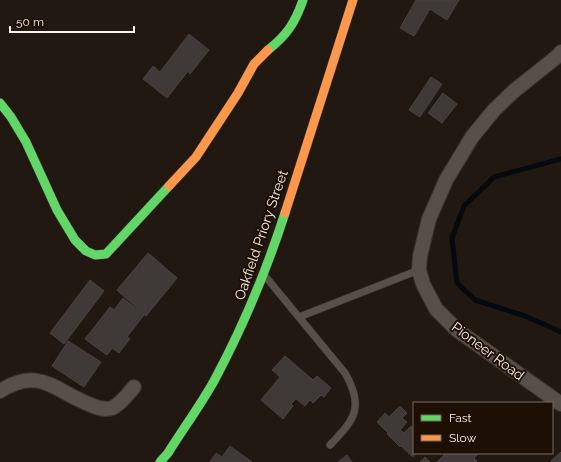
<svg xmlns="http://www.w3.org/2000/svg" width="561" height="462" font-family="Raleway,sans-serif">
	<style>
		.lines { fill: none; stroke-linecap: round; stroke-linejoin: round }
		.stream { stroke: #040a0e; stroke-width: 5 }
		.building { fill: #3f3938; stroke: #484140 }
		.lane-casing { stroke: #39332e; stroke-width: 8 }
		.street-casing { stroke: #39332e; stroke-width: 16 }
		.fast-casing { stroke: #39332e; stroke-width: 10 }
		.slow-casing { stroke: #39332e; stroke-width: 10 }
		.lane { stroke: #574f4a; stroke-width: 7 }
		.street { stroke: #574f4a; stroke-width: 14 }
		.fast { stroke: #63d668; stroke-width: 9 }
		.slow { stroke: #ff974d; stroke-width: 9 }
		.labels { text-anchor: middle; stroke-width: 4; stroke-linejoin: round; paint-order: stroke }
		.street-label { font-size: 14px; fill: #fdf2e9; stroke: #1d0f04 }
	</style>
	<rect width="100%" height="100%" fill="#211911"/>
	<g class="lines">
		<path class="stream" d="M 561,159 L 494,177 L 464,206 L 452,238 L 457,283 L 475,300 L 525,316 L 561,332"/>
	</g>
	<path class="building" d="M 416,0 L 459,0 L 447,20 L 430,9 L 414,36 L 400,28 Z
		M 189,34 L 209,50 L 190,74 L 188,71 L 167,98 L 143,79 L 153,66 L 160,72 Z
		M 431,77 L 442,84 L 420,117 L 409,110 Z
		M 443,93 L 457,104 L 442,123 L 428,113 Z
		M 148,253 L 177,278 L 146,316 L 117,290 Z
		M 90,280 L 104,291 L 64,344 L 50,333 Z
		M 123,298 L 144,315 L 127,337 L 130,339 L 119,353 L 112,348 L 107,355 L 85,339 L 110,307 L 114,310 Z
		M 68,341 L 101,362 L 84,387 L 52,366 Z
		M 285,356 L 313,380 L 317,376 L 331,388 L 324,397 L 321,395 L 313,403 L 310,400 L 305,406 L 296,399 L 291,404 L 293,406 L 283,419 L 261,400 L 280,377 L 272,370 Z
		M 400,406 L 407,413 L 402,418 L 407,422 L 400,430 L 404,433 L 411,426 L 414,429 L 414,453 L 416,453 L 413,457 L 401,446 L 400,447 L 387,434 L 388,433 L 377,422 L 385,413 L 389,417 Z
		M 230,446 L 252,462 L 210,462 L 216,453 L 222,457 Z
		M 561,452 L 561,462 L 552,462 L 551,461 Z
		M 446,453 L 479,453 L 474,458 L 477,461 L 476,462 L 437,462 Z
		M 347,455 L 352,462 L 338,462 Z
		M 425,457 L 430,462 L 420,462 Z"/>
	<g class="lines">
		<g class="lane-casing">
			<path id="lane" d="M 265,276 L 345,373 C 365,408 354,420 330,445
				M 299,317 L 419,270"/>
		</g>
		<g class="street-casing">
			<path id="street" d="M 561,52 L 559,55 L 514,91 L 494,110 L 472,137 L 446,180 L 429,219 L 420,256 L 419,270 L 423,284 L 436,309 L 457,330 L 561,404
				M 0,391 C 41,366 54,391 91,405 C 97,408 105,410 112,408 C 121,404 128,394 134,387"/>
		</g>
		<g class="fast-casing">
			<path id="fast" d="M 268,50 C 287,35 295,23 303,0
				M 0,103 L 11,117 L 26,142 L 57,210 L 75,240 L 86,251 L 95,255 L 106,254 L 169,186
				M 160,462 L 168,453 C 183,429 200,406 214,381 C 243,327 266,272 285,213"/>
		</g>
		<g class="slow-casing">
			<path id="slow" d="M 169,186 L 196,157 L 238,93 L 254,64 L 268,50
				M 285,213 L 353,0"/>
		</g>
		<use href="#lane" class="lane"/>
		<use href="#street" class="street"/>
		<use href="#fast" class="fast"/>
		<use href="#slow" class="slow"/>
	</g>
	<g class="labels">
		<g class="street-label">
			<text transform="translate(261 235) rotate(-71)" y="5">Oakfield Priory Street</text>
			<text transform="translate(488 351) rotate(37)" y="5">Pioneer Road</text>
		</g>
	</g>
	<rect x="413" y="402" width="140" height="52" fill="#1d0f04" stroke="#776a60"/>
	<rect x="421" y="415" width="20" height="6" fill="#63d668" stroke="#776a60"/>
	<text x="449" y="422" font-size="12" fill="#fdf2e9">Fast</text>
	<rect x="421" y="435" width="20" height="6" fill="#ff974d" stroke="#776a60"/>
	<text x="449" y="442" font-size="12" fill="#fdf2e9">Slow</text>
	<path d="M10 26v6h124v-6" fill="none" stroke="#fdf2e9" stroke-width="2"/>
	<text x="16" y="26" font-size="12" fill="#fdf2e9" stroke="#1d0f04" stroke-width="3" paint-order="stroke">50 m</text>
</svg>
